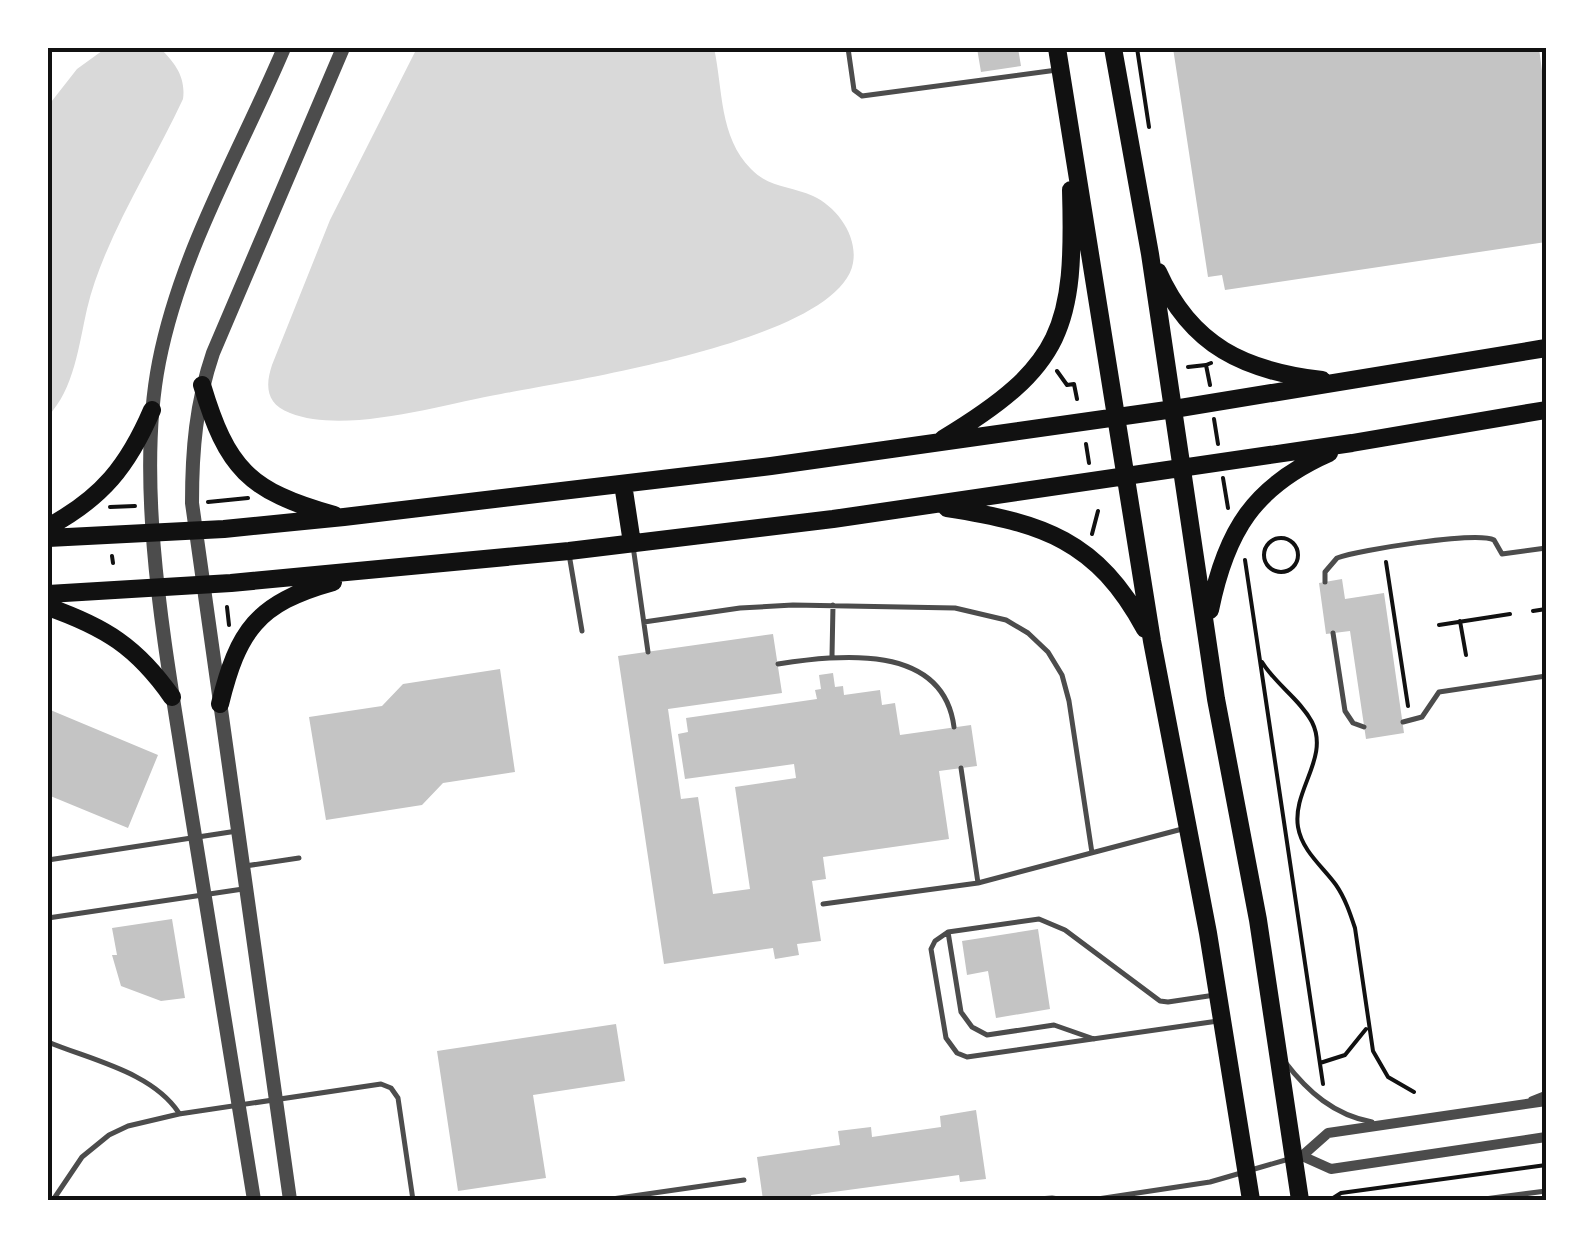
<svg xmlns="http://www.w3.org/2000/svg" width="1594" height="1248" font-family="'PT Sans Narrow',sans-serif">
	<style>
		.water { fill: #d9d9d9 }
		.building { fill: #c4c4c4 }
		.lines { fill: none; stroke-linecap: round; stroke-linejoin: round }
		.path { stroke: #111; stroke-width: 4 }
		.service { stroke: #4c4c4c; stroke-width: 5 }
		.minor { stroke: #4c4c4c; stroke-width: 10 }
		.tertiary { stroke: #4c4c4c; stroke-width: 14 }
		.primary { stroke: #111; stroke-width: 18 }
		.neatline { fill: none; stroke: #111; stroke-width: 4 }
	</style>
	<rect width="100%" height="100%" fill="#fff"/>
	<path class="water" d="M 106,48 L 160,48 C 175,63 186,77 183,99 C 153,164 103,240 87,309 C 79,344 74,390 48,416 L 48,106 L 77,69 Z
		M 417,48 L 714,48 C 723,89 719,137 751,169 C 769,188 791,186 813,196 C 837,207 858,236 853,263 C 839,341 569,381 501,394 C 443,404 346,435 290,413 C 266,404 265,386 272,365 L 330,220 Z"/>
	<path class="building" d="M 977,48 L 1018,48 L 1021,66 L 981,72 Z
		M 1173,48 L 1539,48 L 1542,71 L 1546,70 L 1546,242 L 1225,290 L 1222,275 L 1208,277 Z
		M 1342,579 L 1345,599 L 1384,593 L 1404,733 L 1366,739 L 1350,631 L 1326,634 L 1319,583 Z
		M 773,634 L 782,693 L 668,709 L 681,799 L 698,797 L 713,894 L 750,889 L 735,787 L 796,778 L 794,764 L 685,779 L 678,734 L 688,732 L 686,718 L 817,699 L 815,690 L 821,689 L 819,675 L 833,673 L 835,687 L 843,686 L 844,695 L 880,690 L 882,705 L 895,703 L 900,735 L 971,725 L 977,766 L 939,771 L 949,839 L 823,857 L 826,879 L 812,881 L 821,941 L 797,944 L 799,955 L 775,959 L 773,948 L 664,964 L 618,656 Z
		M 500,669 L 515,772 L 443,783 L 422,805 L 326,820 L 309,717 L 382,706 L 403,684 Z
		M 48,709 L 158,755 L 128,828 L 48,795 Z
		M 172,919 L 185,998 L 161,1001 L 121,986 L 112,955 L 117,955 L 112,928 Z
		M 1038,929 L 1050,1009 L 996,1018 L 988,971 L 967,975 L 962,941 Z
		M 616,1024 L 625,1081 L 533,1095 L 546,1178 L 458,1191 L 437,1051 Z
		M 976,1110 L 986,1179 L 960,1182 L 959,1175 L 811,1195 L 812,1200 L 763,1200 L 757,1157 L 840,1145 L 838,1131 L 871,1127 L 872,1137 L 941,1127 L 940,1116 Z"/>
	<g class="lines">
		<path class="path" d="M 1137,48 L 1149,127
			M 1188,367 L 1206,365
			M 1057,371 L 1067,385 L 1074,384 L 1077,399
			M 1210,385 L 1206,365 L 1211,363
			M 1214,419 L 1218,444
			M 1086,444 L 1089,463
			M 1223,478 L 1228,508
			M 208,502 L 248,498
			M 110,507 L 135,506
			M 1092,534 L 1098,511
			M1264 555a17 17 0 1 1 34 0a17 17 0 1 1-34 0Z
			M 112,556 L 113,563
			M 1245,560 L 1323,1084
			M 1386,562 L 1408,706
			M 227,607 L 229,625
			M 1533,611 L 1546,609
			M 1460,621 L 1466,655
			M 1439,625 L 1510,614
			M 1262,662 C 1275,684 1300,699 1312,722 C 1330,758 1292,790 1298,827 C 1302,851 1323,867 1336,885 C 1345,898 1350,913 1355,928 L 1373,1051 L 1388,1077 L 1414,1092
			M 1320,1063 L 1345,1055 L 1366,1029
			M 1330,1200 L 1341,1193 L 1546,1165"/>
		<path class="service" d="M 848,48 L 854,90 L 862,96 L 1057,70
			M 633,546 L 648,652
			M 569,554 L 582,631
			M 1325,582 L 1325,572 L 1337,558 C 1359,550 1477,531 1494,540 L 1502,554 L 1546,548
			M 644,622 L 740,608 L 793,605 L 955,608 L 1006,620 L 1028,633 L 1048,652 L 1062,675 L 1069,701 L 1092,853
			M 1333,633 L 1345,711 L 1353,723 L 1364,727
			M 832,656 L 833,605
			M 778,664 C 838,655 943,642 954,727
			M 1403,722 L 1422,717 L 1439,692 L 1546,676
			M 961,768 L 978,883
			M 48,860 L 237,831
			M 245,866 L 299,858
			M 823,904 L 978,883 L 1186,828
			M 48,918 L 243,889
			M 948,932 L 961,1012 L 972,1027 L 987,1035 L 1054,1025 L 1094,1039
			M 1215,995 L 1168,1002 L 1160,1001 L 1065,930 L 1039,919 L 948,932 L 935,941 L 931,949 L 946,1038 L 957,1053 L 967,1057 L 1218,1021
			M 48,1042 C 91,1060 152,1072 179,1113
			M 1285,1062 C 1308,1092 1334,1115 1372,1122
			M 1531,1099 L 1546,1093
			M 1251,1170 L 1289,1159
			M 53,1200 L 82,1157 L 109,1135 L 128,1126 L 179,1114 L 381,1084 L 391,1088 L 398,1098 L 413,1200
			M 605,1200 L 744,1180
			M 1024,1200 L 1052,1198 L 1066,1200
			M 1091,1200 L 1210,1182 L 1241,1173
			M 1477,1200 L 1546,1191"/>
		<path class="minor" d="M 1546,1101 L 1328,1133 L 1302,1156 L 1331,1169 L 1546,1137"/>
		<path class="tertiary" d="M 254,1200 C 231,1056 207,912 184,768 C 165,646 135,484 159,362 C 181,250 240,152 284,48
			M 290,1200 L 192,503 C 192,450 196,403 213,353 L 343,48"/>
		<path class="primary" d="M 1057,48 L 1152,641 L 1208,933 L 1251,1200
			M 1113,48 L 1150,254 L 1216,699 L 1258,920 L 1300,1200
			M 1158,272 C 1191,346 1245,371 1322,380
			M 202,385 C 227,468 248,491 334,515
			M 943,439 C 1064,366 1075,327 1071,190
			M 623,484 L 632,543
			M 947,508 C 1043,523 1097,540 1145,629
			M 48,527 C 102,498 128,466 152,410
			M 48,538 L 224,529 L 344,517 L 771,466 L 1174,409 L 1546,348
			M 48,594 L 231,583 L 569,551 L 833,519 L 1352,443 L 1546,410
			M 48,607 C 105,627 137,647 172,697
			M 1210,610 C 1226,531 1254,486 1329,453
			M 220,704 C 238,631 257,603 333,582"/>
	</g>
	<rect width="1594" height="1248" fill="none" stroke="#ffffff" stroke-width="100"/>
	<rect x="50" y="50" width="1494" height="1148" class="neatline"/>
</svg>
